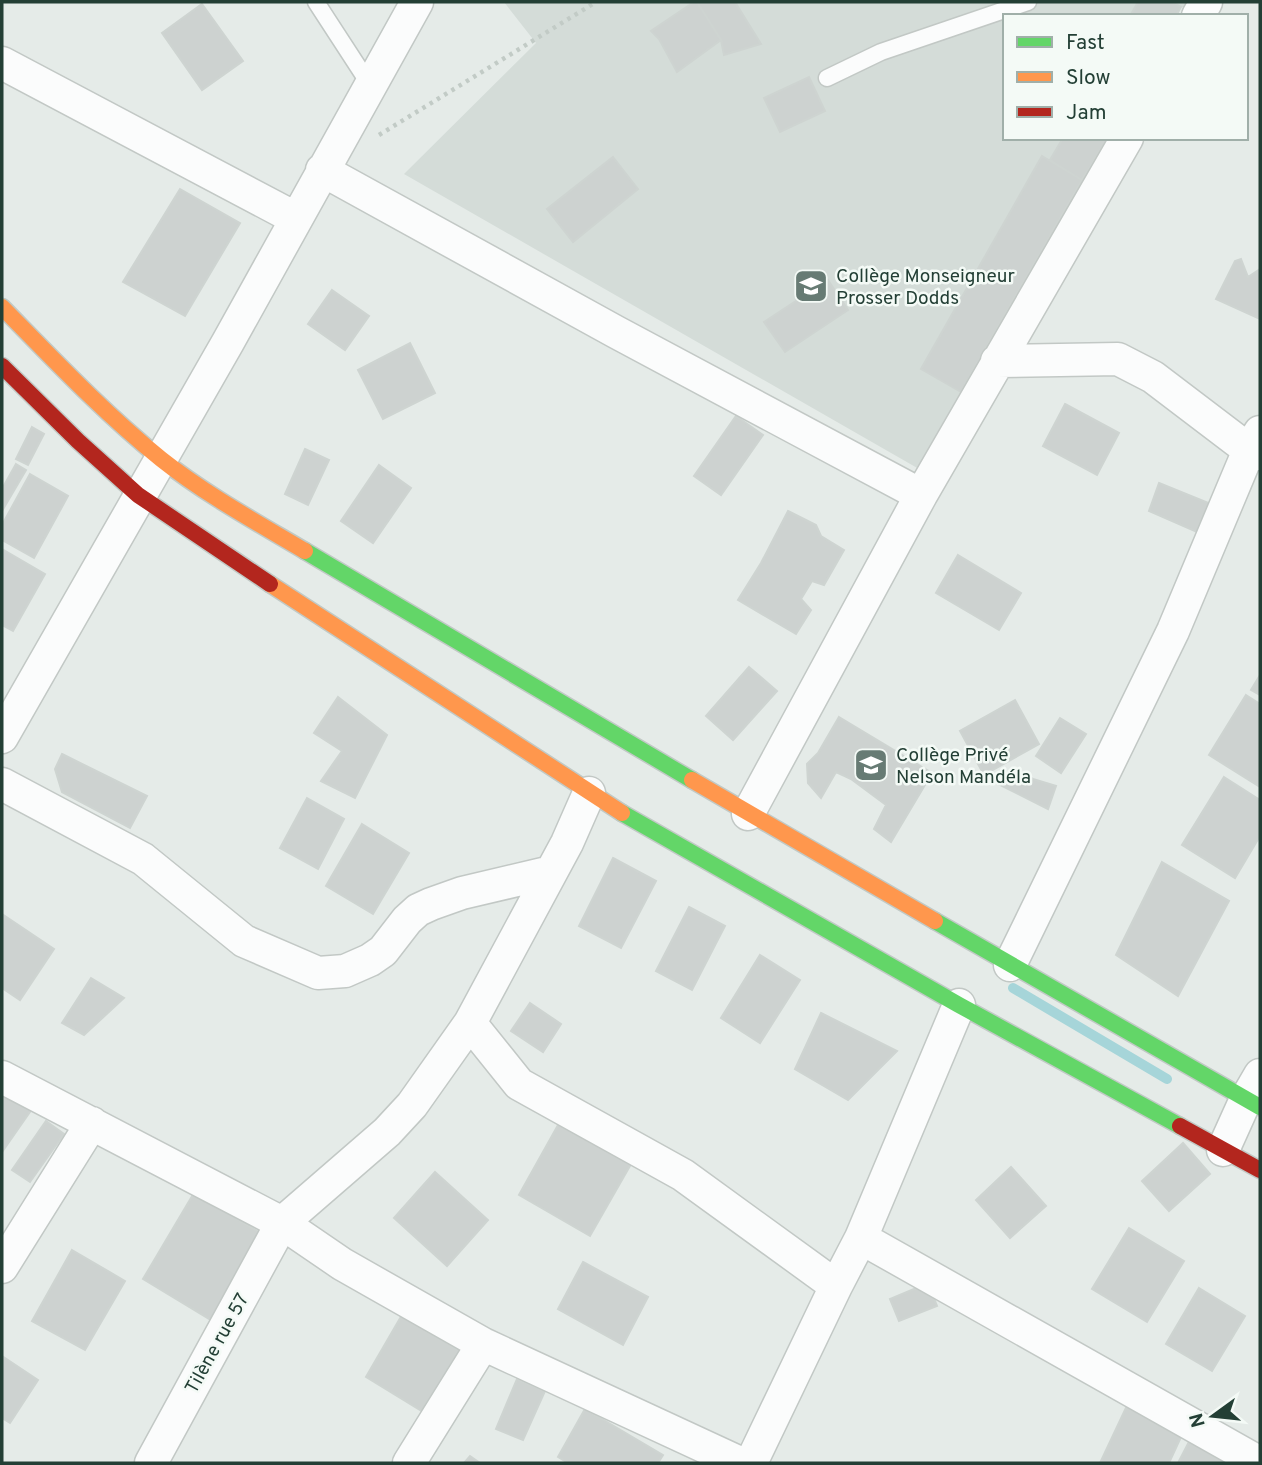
<svg xmlns="http://www.w3.org/2000/svg" width="1262" height="1465" font-family="Overpass,sans-serif">
	<style>
		.built { fill: #d4dcd8 }
		.lines { fill: none; stroke-linecap: round; stroke-linejoin: round }
		.stream { stroke: #a6d5d9; stroke-width: 10 }
		.building { fill: #cdd2d0; stroke: #ced4d1; stroke-width: 2 }
		.lane-casing { stroke: #c2c8c5; stroke-width: 19 }
		.street-casing { stroke: #c2c8c5; stroke-width: 35 }
		.fast-casing { stroke: #c1c9c5; stroke-width: 19 }
		.slow-casing { stroke: #c1c9c5; stroke-width: 19 }
		.jam-casing { stroke: #c1c9c5; stroke-width: 19 }
		.path { stroke: #c2cbc6; stroke-width: 4.5; stroke-dasharray: 3.5 5; stroke-linecap: butt }
		.lane { stroke: #fbfcfc; stroke-width: 16 }
		.street { stroke: #fbfcfc; stroke-width: 32 }
		.fast { stroke: #63d668; stroke-width: 16 }
		.slow { stroke: #ff974d; stroke-width: 16 }
		.jam { stroke: #b3261e; stroke-width: 16 }
		.labels { text-anchor: middle; stroke-width: 5; stroke-linejoin: round; paint-order: stroke }
		.poi-label { font-size: 19px; fill: #233f35; stroke: #f4faf6; text-anchor: start }
		.street-label { font-size: 19px; fill: #233f35; stroke: #f4faf6 }
	</style>
	<rect width="100%" height="100%" fill="#e5ebe8"/>
	<path class="built" d="M 504,2 L 1196,2 L 1191,8 L 1181,7 L 1176,16 L 1005,16 L 1005,138 L 1108,138 L 919,469 L 404,174 L 536,43 Z"/>
	<g class="lines">
		<path class="stream" d="M 1013,988 L 1167,1079"/>
	</g>
	<path class="building" d="M 694,2 L 697,2 L 721,40 L 677,72 L 659,39 L 651,31 Z
		M 697,2 L 735,2 L 761,44 L 724,55 L 721,40 Z
		M 1138,2 L 1172,2 L 1181,7 L 1176,16 L 1130,16 Z
		M 202,4 L 243,61 L 202,90 L 162,33 Z
		M 809,77 L 825,111 L 780,132 L 764,98 Z
		M 1063,138 L 1108,138 L 1082,180 L 1050,160 Z
		M 1042,156 L 1082,180 L 961,392 L 921,369 Z
		M 613,157 L 638,189 L 573,242 L 547,209 Z
		M 180,189 L 240,223 L 185,316 L 123,282 Z
		M 1241,259 L 1248,277 L 1260,269 L 1260,319 L 1216,299 L 1235,261 Z
		M 828,280 L 848,310 L 785,352 L 764,322 Z
		M 332,290 L 369,316 L 345,350 L 308,324 Z
		M 410,343 L 435,393 L 383,419 L 358,370 Z
		M 1065,404 L 1119,433 L 1097,475 L 1043,446 Z
		M 736,416 L 763,435 L 721,495 L 694,476 Z
		M 32,427 L 44,434 L 28,465 L 16,459 Z
		M 305,449 L 329,460 L 308,505 L 285,494 Z
		M 16,464 L 26,470 L 2,511 L 2,489 Z
		M 379,465 L 411,488 L 373,543 L 341,521 Z
		M 30,474 L 68,496 L 34,558 L 2,540 L 2,525 Z
		M 1159,483 L 1216,506 L 1206,536 L 1149,511 Z
		M 788,511 L 816,525 L 821,536 L 844,550 L 824,585 L 812,581 L 801,599 L 811,610 L 796,634 L 738,600 L 761,563 Z
		M 2,549 L 45,574 L 13,631 L 2,625 Z
		M 958,555 L 1021,593 L 999,630 L 936,593 Z
		M 749,667 L 777,691 L 733,740 L 706,716 Z
		M 1260,675 L 1260,695 L 1251,690 Z
		M 1246,695 L 1260,704 L 1260,787 L 1209,755 Z
		M 338,697 L 387,735 L 355,798 L 321,781 L 342,751 L 314,733 Z
		M 1015,700 L 1039,744 L 984,775 L 960,731 Z
		M 839,717 L 932,773 L 891,842 L 874,829 L 886,805 L 851,779 L 836,772 L 821,798 L 808,783 L 807,764 L 818,753 Z
		M 1060,718 L 1086,734 L 1061,773 L 1036,756 Z
		M 62,754 L 147,796 L 130,828 L 62,792 L 55,769 Z
		M 1013,768 L 1033,779 L 1056,786 L 1048,809 L 998,784 Z
		M 1224,777 L 1260,800 L 1260,836 L 1235,878 L 1182,845 Z
		M 307,798 L 344,819 L 318,869 L 280,848 Z
		M 362,824 L 409,853 L 373,914 L 326,886 Z
		M 613,858 L 656,881 L 621,948 L 579,926 Z
		M 1162,862 L 1229,901 L 1178,996 L 1116,955 Z
		M 689,907 L 725,926 L 692,990 L 656,971 Z
		M 2,914 L 54,949 L 20,1000 L 2,988 Z
		M 760,955 L 800,980 L 760,1043 L 721,1018 Z
		M 91,978 L 124,998 L 84,1035 L 62,1023 Z
		M 530,1003 L 561,1024 L 543,1052 L 511,1031 Z
		M 821,1013 L 897,1051 L 848,1100 L 795,1069 Z
		M 2,1088 L 32,1109 L 2,1152 Z
		M 563,1116 L 635,1157 L 590,1236 L 519,1195 Z
		M 46,1121 L 64,1134 L 30,1182 L 12,1170 Z
		M 1183,1143 L 1210,1174 L 1169,1211 L 1142,1181 Z
		M 1011,1167 L 1046,1206 L 1010,1238 L 976,1200 Z
		M 435,1172 L 488,1220 L 447,1266 L 394,1218 Z
		M 194,1193 L 262,1234 L 211,1320 L 143,1279 Z
		M 1129,1228 L 1184,1261 L 1147,1322 L 1092,1289 Z
		M 72,1250 L 125,1281 L 85,1350 L 32,1321 Z
		M 583,1262 L 648,1297 L 623,1345 L 558,1309 Z
		M 928,1283 L 937,1306 L 899,1321 L 890,1299 Z
		M 1199,1288 L 1245,1316 L 1212,1371 L 1166,1344 Z
		M 402,1315 L 467,1355 L 430,1416 L 366,1377 Z
		M 2,1356 L 38,1380 L 10,1423 L 2,1418 Z
		M 517,1379 L 545,1391 L 523,1440 L 496,1429 Z
		M 1131,1397 L 1187,1424 L 1169,1463 L 1100,1463 Z
		M 585,1409 L 663,1455 L 658,1463 L 568,1463 L 558,1457 Z
		M 1194,1432 L 1254,1463 L 1178,1463 Z
		M 470,1456 L 480,1463 L 464,1463 Z"/>
	<g class="lines">
		<g class="lane-casing">
			<path id="lane" d="M 316,2 L 370,85
				M 827,78 L 881,52 L 1028,2"/>
		</g>
		<g class="street-casing">
			<path id="street" d="M 1198,16 L 1206,2
				M 2,63 L 295,218
				M 322,170 L 616,332 L 921,495
				M 997,361 L 1118,359 L 1153,377 L 1249,450 L 1260,454
				M 2,737 L 228,342 L 417,2
				M 2,784 L 143,859 L 244,941 L 318,973 L 345,971 L 370,960 L 383,951 L 407,920 L 418,910 L 431,904 L 462,893 L 551,872
				M 748,814 L 921,495 L 1127,138
				M 1010,965 L 1173,631 L 1249,450 L 1260,432
				M 470,1023 L 519,1084 L 683,1175 L 836,1286
				M 2,1077 L 282,1223 L 342,1264 L 483,1344 L 740,1463
				M 1223,1150 L 1246,1099 L 1260,1075
				M 861,1238 L 1260,1463
				M 2,1267 L 92,1123
				M 151,1463 L 282,1223 L 387,1132 L 412,1105 L 470,1023 L 567,843 L 589,793
				M 409,1463 L 483,1344
				M 751,1463 L 836,1286 L 861,1238 L 959,1005"/>
		</g>
		<g class="fast-casing">
			<path id="fast" d="M 305,551 L 692,780
				M 622,813 L 959,1005 L 1180,1126
				M 935,921 L 1260,1107"/>
		</g>
		<g class="slow-casing">
			<path id="slow" d="M 2,307 C 53,359 104,413 161,459 C 205,494 256,522 305,551
				M 270,584 L 622,813
				M 692,780 L 935,921"/>
		</g>
		<g class="jam-casing">
			<path id="jam" d="M 2,366 L 78,441 L 138,495 L 270,584
				M 1180,1126 L 1260,1170"/>
		</g>
		<path class="path" d="M 379,135 L 596,2"/>
		<use href="#lane" class="lane"/>
		<use href="#street" class="street"/>
		<use href="#fast" class="fast"/>
		<use href="#slow" class="slow"/>
		<use href="#jam" class="jam"/>
	</g>
	<defs>
		<g id="school-square" transform="scale(1.75)"><rect x="-9" y="-9" width="18" height="18" rx="4" fill="#677b74" stroke="#f4faf6"/><path d="M0-5L7-2L0 1L-7-2ZM-4 1L0 2.5L4 1V4Q0 6-4 4Z" fill="#fff"/></g>
	</defs>
	<g fill-rule="evenodd">
		<use href="#school-square" x="811" y="286"/>
		<use href="#school-square" x="871" y="765"/>
	</g>
	<g class="labels">
		<g class="poi-label">
			<text x="836" y="282">Collège Monseigneur<tspan x="836" dy="22">Prosser Dodds</tspan></text>
			<text x="896" y="761">Collège Privé<tspan x="896" dy="22">Nelson Mandéla</tspan></text>
		</g>
		<g class="street-label">
			<text transform="translate(216 1343) rotate(-61)" y="7">Tilène rue 57</text>
		</g>
	</g>
	<rect width="1262" height="1465" fill="none" stroke="#233f35" stroke-width="7"/>
	<rect x="1003" y="14" width="245" height="126" fill="#f4faf6" stroke="#a0afa9" stroke-width="2"/>
	<rect x="1017" y="37" width="35" height="10" fill="#63d668" stroke="#a0afa9" stroke-width="2"/>
	<text x="1066" y="49" font-size="21" fill="#233f35">Fast</text>
	<rect x="1017" y="72" width="35" height="10" fill="#ff974d" stroke="#a0afa9" stroke-width="2"/>
	<text x="1066" y="84" font-size="21" fill="#233f35">Slow</text>
	<rect x="1017" y="107" width="35" height="10" fill="#b3261e" stroke="#a0afa9" stroke-width="2"/>
	<text x="1066" y="119" font-size="21" fill="#233f35">Jam</text>
	<g transform="translate(1213 1416) rotate(255)" stroke="#f4faf6" stroke-width="5" paint-order="stroke">
	<path d="M0-5L12 26L0 18L-12 26Z" fill="#233f35"/>
	<text y="-10" font-size="19" font-weight="bold" text-anchor="middle" fill="#233f35">N</text>
	</g>
</svg>
